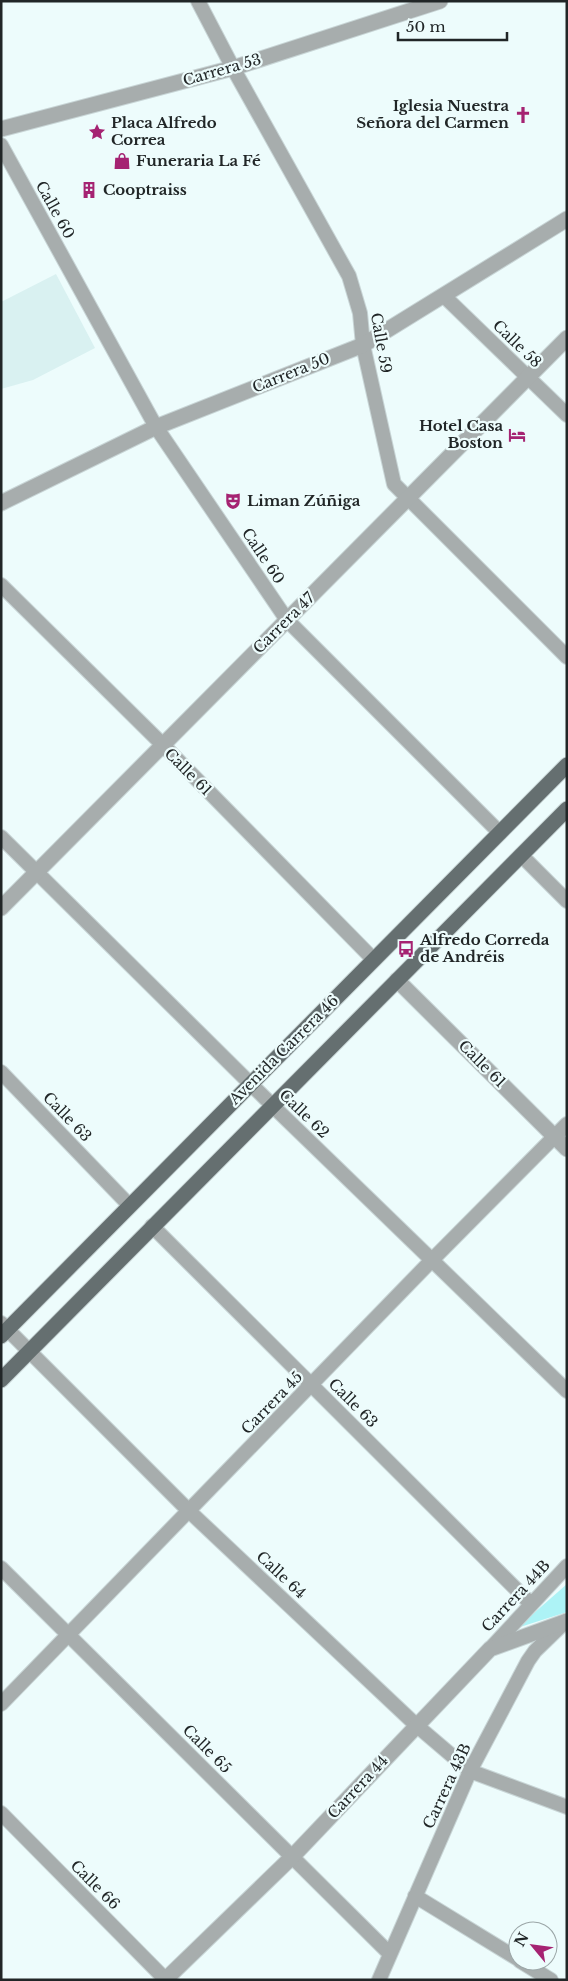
<svg xmlns="http://www.w3.org/2000/svg" width="568" height="1981" font-family="'Libre Baskerville',serif">
	<style>
		.built { fill: #d9f1f1 }
		.green { fill: #adf3f6 }
		.lines { fill: none; stroke-linecap: round; stroke-linejoin: round }
		.minor-casing { stroke: #c8d5d6; stroke-width: 16 }
		.tertiary-casing { stroke: #c8d5d6; stroke-width: 17 }
		.primary-casing { stroke: #c8d5d6; stroke-width: 17 }
		.minor { stroke: #a7adad; stroke-width: 14 }
		.tertiary { stroke: #a7adad; stroke-width: 15 }
		.primary { stroke: #656f70; stroke-width: 15 }
		.labels { text-anchor: middle; stroke-width: 4.5; stroke-linejoin: round; paint-order: stroke }
		.street-label { font-size: 15px; fill: #212627; stroke: #edfcfc }
		.poi-label { font-size: 15px; font-weight: bold; fill: #212627; stroke: #edfcfc; text-anchor: start }
	</style>
	<rect width="100%" height="100%" fill="#edfcfc"/>
	<path class="built" d="M 56,274 L 95,348 L 33,380 L 1,389 L 1,302 Z"/>
	<path class="green" d="M 567,1584 L 567,1612 L 517,1628 Z"/>
	<g class="lines">
		<g class="minor-casing">
			<path id="minor" d="M 198,1 L 233,68 L 349,276 L 360,313 L 363,345 L 394,484 L 567,657
				M 1,145 L 156,427 L 287,620 L 500,833
				M 444,296 L 567,415
				M 1,585 L 163,745 L 374,960
				M 1,837 L 277,1110 L 567,1391
				M 521,855 L 567,901
				M 1,1072 L 129,1205
				M 152,1226 L 531,1604
				M 1,1323 L 189,1511 L 416,1725 L 470,1771 L 567,1807
				M 1,1568 L 390,1954
				M 490,1649 L 567,1566
				M 1,1704 L 431,1261 L 567,1124
				M 1,1813 L 166,1980
				M 415,1896 L 518,1959
				M 520,1961 L 551,1980
				M 379,1980 L 470,1771 L 528,1661 L 535,1651 L 566,1621"/>
		</g>
		<g class="tertiary-casing">
			<path id="tertiary" d="M 1,129 L 233,68 L 440,1
				M 1,503 L 156,427 L 363,345 L 567,219
				M 1,908 L 567,338
				M 397,980 L 567,1149
				M 165,1980 L 292,1857 L 490,1649 L 567,1621"/>
		</g>
		<g class="primary-casing">
			<path id="primary" d="M 1,1336 L 567,765
				M 1,1380 L 567,809"/>
		</g>
		<use href="#minor" class="minor"/>
		<use href="#tertiary" class="tertiary"/>
		<use href="#primary" class="primary"/>
	</g>
	<defs>
		<g id="church-bare" transform="scale(1.35)"><path d="M-1.2-6h2.4v3.5h3.3v2.4h-3.3V6h-2.4V-.1h-3.3v-2.4h3.3Z" fill="#a52372" stroke="#edfcfc" stroke-width="2.5" paint-order="stroke"/></g>
		<g id="sight-bare" transform="scale(1.35)"><path d="M0-6L1.8-2.2L6-1.7L2.9 1.2L3.7 5.4L0 3.3L-3.7 5.4L-2.9 1.2L-6-1.7L-1.8-2.2Z" fill="#a52372" stroke="#edfcfc" stroke-width="2.5" paint-order="stroke"/></g>
		<g id="shop-bare" transform="scale(1.35)"><path d="M-5-2.5h2.3a2.7 3.5 0 0 1 5.4 0H5L5.5 6h-11ZM-1.5-2.5h3a1.5 2.3 0 0 0-3 0Z" fill="#a52372" stroke="#edfcfc" stroke-width="2.5" paint-order="stroke"/></g>
		<g id="building-bare" transform="scale(1.35)"><path d="M-4-6H4V6H1V3H-1V6H-4ZM-2.5-4.3h1.7v1.8h-1.7ZM.8-4.3h1.7v1.8H.8ZM-2.5-1h1.7V.8h-1.7ZM.8-1h1.7V.8H.8Z" fill="#a52372" stroke="#edfcfc" stroke-width="2.5" paint-order="stroke"/></g>
		<g id="hotel-bare" transform="scale(1.35)"><path d="M-6-4.5h1.5V1H6V5H4.5V3h-9V5H-6ZM-4 0a1.8 1.8 0 1 1 3.6 0ZM.5 0V-2.5h3Q6-2.5 6 0Z" fill="#a52372" stroke="#edfcfc" stroke-width="2.5" paint-order="stroke"/></g>
		<g id="theatre-bare" transform="scale(1.35)"><path d="M-5-5.5Q0-4 5-5.5V0Q5 5 0 6Q-5 5-5 0ZM-3.3-2.5H-1v1.5H-3.3ZM1-2.5H3.3v1.5H1ZM-2.8 1Q0 5.5 2.8 1Z" fill="#a52372" stroke="#edfcfc" stroke-width="2.5" paint-order="stroke"/></g>
		<g id="bus-bare" transform="scale(1.35)"><path d="M-5-6H5V4H4V6H2V4H-2V6H-4V4H-5ZM-3.5-4V0h7V-4ZM-3.5 1.2v1.5H-2V1.2ZM2 1.2v1.5H3.5V1.2Z" fill="#a52372" stroke="#edfcfc" stroke-width="2.5" paint-order="stroke"/></g>
	</defs>
	<g fill-rule="evenodd">
		<use href="#church-bare" x="523" y="115"/>
		<use href="#sight-bare" x="97" y="132"/>
		<use href="#shop-bare" x="122" y="161"/>
		<use href="#building-bare" x="89" y="190"/>
		<use href="#hotel-bare" x="517" y="435"/>
		<use href="#theatre-bare" x="233" y="501"/>
		<use href="#bus-bare" x="406" y="949"/>
	</g>
	<g class="labels">
		<g class="street-label">
			<text transform="translate(222 70) rotate(-16)" y="5">Carrera 53</text>
			<text transform="translate(55 210) rotate(61)" y="5">Calle 60</text>
			<text transform="translate(381 343) rotate(80)" y="5">Calle 59</text>
			<text transform="translate(517 344) rotate(44)" y="5">Calle 58</text>
			<text transform="translate(291 373) rotate(-22)" y="5">Carrera 50</text>
			<text transform="translate(263 556) rotate(56)" y="5">Calle 60</text>
			<text transform="translate(284 623) rotate(-45)" y="5">Carrera 47</text>
			<text transform="translate(188 772) rotate(45)" y="5">Calle 61</text>
			<text transform="translate(284 1050) rotate(-45)" y="5">Avenida Carrera 46</text>
			<text transform="translate(482 1064) rotate(45)" y="5">Calle 61</text>
			<text transform="translate(304 1114) rotate(44)" y="5">Calle 62</text>
			<text transform="translate(67 1117) rotate(46)" y="5">Calle 63</text>
			<text transform="translate(272 1403) rotate(-46)" y="5">Carrera 45</text>
			<text transform="translate(353 1403) rotate(45)" y="5">Calle 63</text>
			<text transform="translate(281 1575) rotate(43)" y="5">Calle 64</text>
			<text transform="translate(516 1596) rotate(-47)" y="5">Carrera 44B</text>
			<text transform="translate(207 1749) rotate(45)" y="5">Calle 65</text>
			<text transform="translate(447 1786) rotate(-65)" y="5">Carrera 43B</text>
			<text transform="translate(358 1787) rotate(-47)" y="5">Carrera 44</text>
			<text transform="translate(95 1885) rotate(45)" y="5">Calle 66</text>
		</g>
		<g class="poi-label">
			<text x="509" y="111" text-anchor="end">Iglesia Nuestra<tspan x="509" dy="17">Señora del Carmen</tspan></text>
			<text x="111" y="128">Placa Alfredo<tspan x="111" dy="17">Correa</tspan></text>
			<text x="136" y="166">Funeraria La Fé</text>
			<text x="103" y="195">Cooptraiss</text>
			<text x="503" y="431" text-anchor="end">Hotel Casa<tspan x="503" dy="17">Boston</tspan></text>
			<text x="247" y="506">Liman Zúñiga</text>
			<text x="420" y="945">Alfredo Correda<tspan x="420" dy="17">de Andréis</tspan></text>
		</g>
	</g>
	<rect width="568" height="1981" fill="none" stroke="#212627" stroke-width="5"/>
	<g transform="translate(533 1946) rotate(299)"><circle r="24" fill="#edfcfc" stroke="#9ba6a7"/>
	<path d="M0-4L9 19L0 12L-9 19Z" fill="#a52372"/>
	<text y="-8" font-size="14" font-weight="bold" text-anchor="middle" fill="#212627">N</text>
	</g>
	<path d="M398 32v8h109v-8" fill="none" stroke="#212627" stroke-width="2.5"/>
	<text x="406" y="32" font-size="15" fill="#212627" stroke="#edfcfc" stroke-width="4" paint-order="stroke">50 m</text>
</svg>
